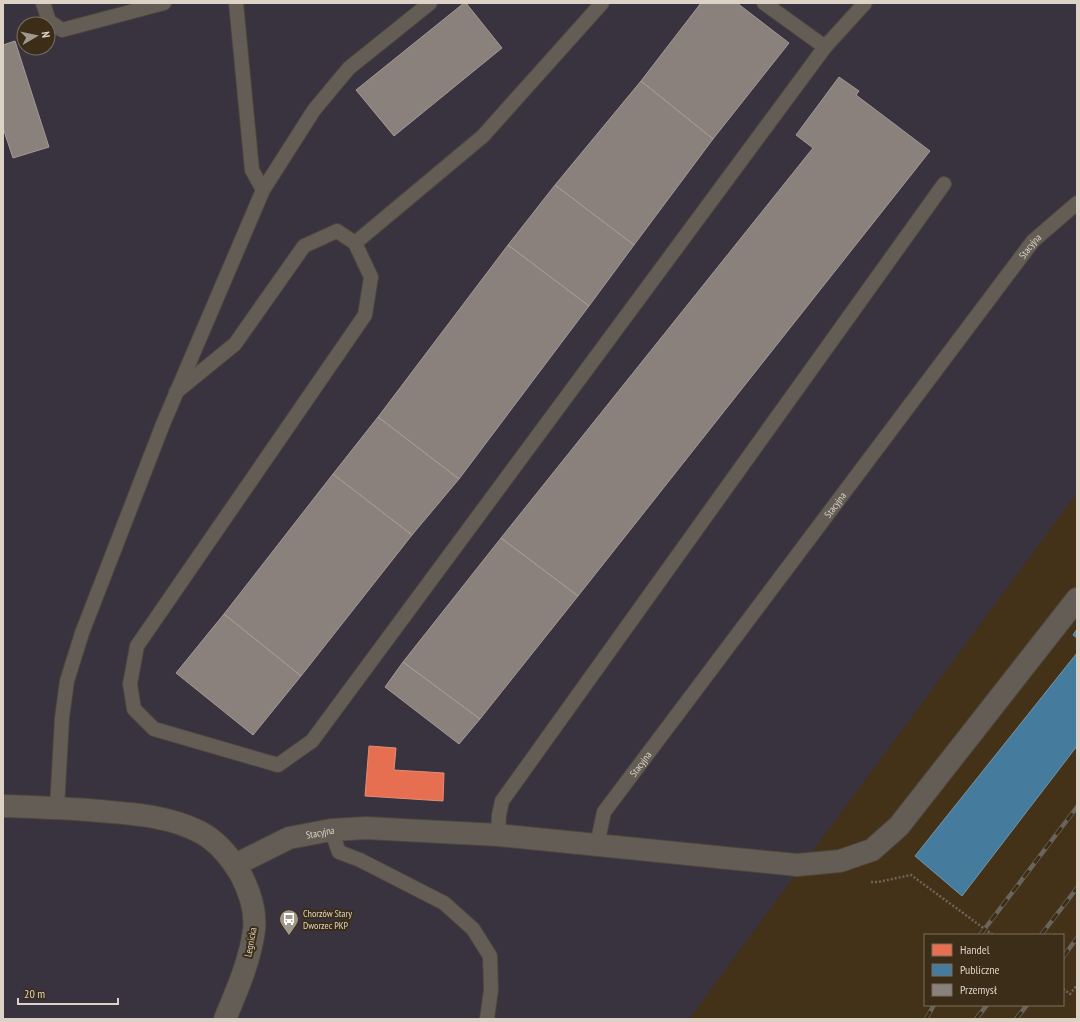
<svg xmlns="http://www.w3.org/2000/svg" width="1080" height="1022" font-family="'PT Sans Narrow',sans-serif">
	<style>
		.industrial { fill: #39323f; fill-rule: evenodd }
		.built { fill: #433217; fill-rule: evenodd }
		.shops { fill: #e76f51; stroke: #e48d74 }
		.public { fill: #457b9d; stroke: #7295a9 }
		.industry { fill: #8a817c; stroke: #a39a92 }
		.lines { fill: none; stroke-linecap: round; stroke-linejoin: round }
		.service-casing { stroke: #4c463c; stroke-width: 16 }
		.minor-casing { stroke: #4c463c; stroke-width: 24 }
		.tertiary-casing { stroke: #4c463c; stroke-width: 24 }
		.path { stroke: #6b665e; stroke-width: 2.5; stroke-dasharray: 2 2; stroke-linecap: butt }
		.service { stroke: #635d55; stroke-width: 14 }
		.minor { stroke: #635d55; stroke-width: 22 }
		.tertiary { stroke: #635d55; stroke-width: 22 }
		.rail-casing { stroke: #6a655c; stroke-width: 4.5 }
		.rail { stroke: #3b2d17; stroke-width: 3; stroke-dasharray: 9; stroke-linecap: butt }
		.labels { text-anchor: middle; stroke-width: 4; stroke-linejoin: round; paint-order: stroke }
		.street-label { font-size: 10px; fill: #dcd3c6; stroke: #3b2d17 }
		.poi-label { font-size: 10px; fill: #dcd3c6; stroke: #3b2d17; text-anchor: start }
	</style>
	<rect width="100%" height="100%" fill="#332b1f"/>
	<path class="industrial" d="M 3,3 L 1077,3 L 1077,1019 L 3,1019 ZM 24,24 L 48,24 L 48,48 L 24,48 ZM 925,935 L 1063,935 L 1063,1005 L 925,1005 Z"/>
	<path class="built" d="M 1077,493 L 1077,1019 L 689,1019 ZM 925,935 L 1063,935 L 1063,1005 L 925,1005 Z"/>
	<path class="shops" d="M 369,746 L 396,748 L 394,770 L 444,773 L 443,801 L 365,796 Z"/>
	<path class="public" d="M 1077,629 L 1077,638 L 1073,635 Z
		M 1077,653 L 1077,746 L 962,896 L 915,856 Z"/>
	<path class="industry" d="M 464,3 L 466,3 L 502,48 L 394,136 L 356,90 Z
		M 701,3 L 737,3 L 789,43 L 713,139 L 641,81 Z
		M 15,41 L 49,147 L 13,158 L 3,128 L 3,45 Z
		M 839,77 L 859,91 L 856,95 L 930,151 L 578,596 L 501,538 L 813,148 L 796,135 Z
		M 641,81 L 713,139 L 634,245 L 555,185 Z
		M 555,185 L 634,245 L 589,306 L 508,245 Z
		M 508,245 L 589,306 L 459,479 L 378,417 Z
		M 378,417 L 459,479 L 412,535 L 333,474 Z
		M 333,474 L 412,535 L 301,676 L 224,614 Z
		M 501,538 L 578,596 L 480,719 L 403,662 Z
		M 224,614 L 301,676 L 253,735 L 176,673 Z
		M 403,662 L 480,719 L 459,744 L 385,687 Z"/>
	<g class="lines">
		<g class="service-casing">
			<g id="service">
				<path d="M 43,3 L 49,21 L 62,30 L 164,3"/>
				<path d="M 236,3 L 252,170 L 263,190"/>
				<path d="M 764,3 L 825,47"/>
				<path d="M 355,243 L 483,136 L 602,3"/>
				<path d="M 176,392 L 235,344 L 304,246 L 337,231 L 355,243 L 371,277 L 365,315 L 137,646 L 130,684 L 134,709 L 154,729 L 278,765 L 312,741 L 825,47 L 865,3"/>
				<path d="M 57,808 L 62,718 L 67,681 L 82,633 L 163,424 L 263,190 L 314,110 L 349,68 L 430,3"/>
				<path d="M 331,830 L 339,852 L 360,860 L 444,903 L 473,929 L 490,956 L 491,990 L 487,1019"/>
				<path d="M 498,835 L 499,815 L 502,801 L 944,184"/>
				<path id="s1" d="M 597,845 L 604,812 L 1033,241 L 1077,203"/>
			</g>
		</g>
		<g class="minor-casing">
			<g id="minor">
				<path id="s2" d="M 235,865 L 289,838 L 331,830 L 366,828 L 498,835 L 797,865 L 840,861 L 872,850 L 899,826 L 1077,599"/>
			</g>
		</g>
		<g class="tertiary-casing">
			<path id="tertiary" d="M 3,806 C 35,807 67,808 100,811 C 134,814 169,816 200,832 C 217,841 231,858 241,875 C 250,892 256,911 254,930 C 250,961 237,990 225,1019"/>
		</g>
		<path class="path" d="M 871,882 L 878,882 L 911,875 L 993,935
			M 1063,989 L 1070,994 L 1077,985"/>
		<use href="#service" class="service"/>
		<use href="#minor" class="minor"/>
		<use href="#tertiary" class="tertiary"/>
		<g class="rail-casing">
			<path id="rail" d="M 980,935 L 1077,807
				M 1041,935 L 1077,888
				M 1063,957 L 1077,938
				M 926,1019 L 934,1005
				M 976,1019 L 987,1005
				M 1016,1019 L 1027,1005"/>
		</g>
		<use href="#rail" class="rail"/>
	</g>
	<defs>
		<g id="bus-pin" transform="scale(1)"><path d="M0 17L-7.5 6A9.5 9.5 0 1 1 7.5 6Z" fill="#a1988c" stroke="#3b2d17"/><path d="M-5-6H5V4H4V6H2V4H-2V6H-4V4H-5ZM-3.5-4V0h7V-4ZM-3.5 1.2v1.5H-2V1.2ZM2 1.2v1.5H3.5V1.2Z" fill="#fff"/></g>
	</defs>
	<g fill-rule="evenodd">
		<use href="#bus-pin" x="289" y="919"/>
	</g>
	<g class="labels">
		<g class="street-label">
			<text dy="4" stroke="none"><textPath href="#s1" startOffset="742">Stacyjna</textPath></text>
			<text dy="4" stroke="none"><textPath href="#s1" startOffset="418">Stacyjna</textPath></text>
			<text dy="4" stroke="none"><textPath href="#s1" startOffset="94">Stacyjna</textPath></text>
			<text dy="4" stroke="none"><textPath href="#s2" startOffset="92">Stacyjna</textPath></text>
			<text transform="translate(250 942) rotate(-79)" y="4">Legnicka</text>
		</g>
		<g class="poi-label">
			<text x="303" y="917">Chorzów Stary<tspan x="303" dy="12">Dworzec PKP</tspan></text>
		</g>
	</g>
	<rect width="1080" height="1022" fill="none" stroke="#dcd3c6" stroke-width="8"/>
	<rect x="924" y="934" width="140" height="72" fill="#3b2d17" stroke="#7b6f5d"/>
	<rect x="932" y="944" width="20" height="12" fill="#e76f51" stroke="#7b6f5d"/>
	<text x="960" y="954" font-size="12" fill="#dcd3c6">Handel</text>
	<rect x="932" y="964" width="20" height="12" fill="#457b9d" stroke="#7b6f5d"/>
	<text x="960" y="974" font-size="12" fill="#dcd3c6">Publiczne</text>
	<rect x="932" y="984" width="20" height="12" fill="#8a817c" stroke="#7b6f5d"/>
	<text x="960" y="994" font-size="12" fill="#dcd3c6">Przemysł</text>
	<g transform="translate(36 36) rotate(81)"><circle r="19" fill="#3b2d17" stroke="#7b6f5d"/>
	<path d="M0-3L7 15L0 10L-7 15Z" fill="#a1988c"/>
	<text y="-6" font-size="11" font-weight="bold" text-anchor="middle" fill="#dcd3c6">N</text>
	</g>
	<path d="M18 998v6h100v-6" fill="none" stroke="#dcd3c6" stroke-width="2"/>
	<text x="24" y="998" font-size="12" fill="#dcd3c6" stroke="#3b2d17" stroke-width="3" paint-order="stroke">20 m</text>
</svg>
